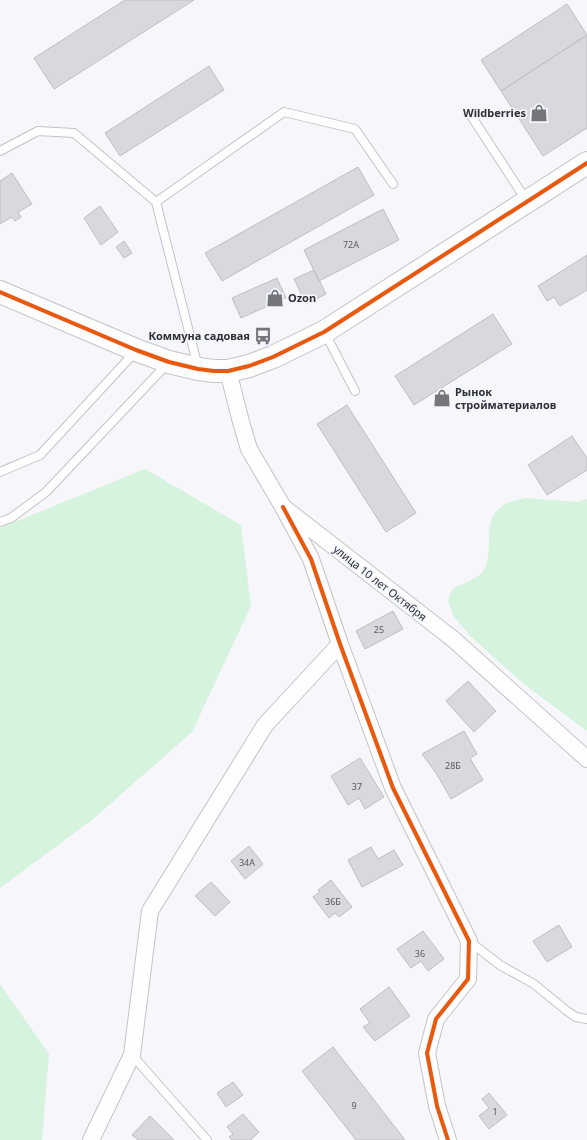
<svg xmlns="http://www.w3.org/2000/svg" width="587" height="1140" font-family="'Noto Sans',sans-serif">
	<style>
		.green { fill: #d6f3de }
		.building { fill: #d9d8dc; stroke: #bfbec2 }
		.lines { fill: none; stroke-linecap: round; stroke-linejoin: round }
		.lane-casing { stroke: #c3c3c8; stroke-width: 10 }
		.street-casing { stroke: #c3c3c8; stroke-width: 18 }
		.secondary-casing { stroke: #c3c3c8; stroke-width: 24 }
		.lane { stroke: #fefefe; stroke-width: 8 }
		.street { stroke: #fefefe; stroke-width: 16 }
		.secondary { stroke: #fefefe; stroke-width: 22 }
		.cycleway-casing { stroke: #f3f5fe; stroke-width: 6 }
		.cycleway { stroke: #e8590c; stroke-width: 4 }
		.labels { text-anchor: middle; stroke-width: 3.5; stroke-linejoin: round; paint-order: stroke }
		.number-label { font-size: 9px; fill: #5a5b5f }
		.poi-label { font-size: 11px; font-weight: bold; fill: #303135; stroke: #f3f5fe; text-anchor: end }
		.street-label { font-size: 11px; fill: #303135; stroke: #f3f5fe }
	</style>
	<rect width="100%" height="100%" fill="#f6f6fb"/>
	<path class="green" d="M 145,469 L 241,525 L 251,606 L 192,732 L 93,819 L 0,888 L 0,528 Z
		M 525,498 L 578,502 L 587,499 L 587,731 L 525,685 L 470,636 L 453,615 L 448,601 L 452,589 C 459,586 479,577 482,573 C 497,554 479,522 502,506 C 507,502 519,500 525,498 Z
		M 0,984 L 49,1054 L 42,1140 L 0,1140 Z"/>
	<path class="building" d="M 125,0 L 194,0 L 54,89 L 34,58 Z
		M 567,4 L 587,35 L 501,91 L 481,60 Z
		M 587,35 L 587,128 L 543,156 L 501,91 Z
		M 209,66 L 224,90 L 120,156 L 105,133 Z
		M 358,167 L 374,195 L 222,281 L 205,253 Z
		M 12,173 L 32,204 L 18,212 L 21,217 L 15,221 L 12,217 L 0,224 L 0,181 Z
		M 100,206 L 118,232 L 101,245 L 84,218 Z
		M 383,209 L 399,240 L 319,281 L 304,250 Z
		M 124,241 L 132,253 L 124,258 L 116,247 Z
		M 587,255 L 587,290 L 560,306 L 554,297 L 547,301 L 538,286 Z
		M 314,270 L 326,294 L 306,304 L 294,279 Z
		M 277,278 L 286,298 L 241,318 L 232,298 Z
		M 493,314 L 512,344 L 414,405 L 395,376 Z
		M 347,405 L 416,513 L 386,532 L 317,424 Z
		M 572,436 L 587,458 L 587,470 L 547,495 L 528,465 Z
		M 393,611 L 403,629 L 365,649 L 356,631 Z
		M 468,681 L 496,711 L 474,732 L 446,701 Z
		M 464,731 L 477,754 L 470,758 L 483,780 L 451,799 L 436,773 L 422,754 Z
		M 360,758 L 384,797 L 365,809 L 359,798 L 348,805 L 331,776 Z
		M 249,846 L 263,864 L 245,879 L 231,861 Z
		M 371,847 L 378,859 L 394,850 L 403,865 L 362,887 L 348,860 Z
		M 331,880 L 352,907 L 339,917 L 335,913 L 329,918 L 313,897 L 320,892 L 318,890 Z
		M 211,882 L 230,902 L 215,916 L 195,896 Z
		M 559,925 L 572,947 L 547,962 L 533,941 Z
		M 423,931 L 444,959 L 428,971 L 421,961 L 411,968 L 397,949 Z
		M 389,987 L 410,1016 L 375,1041 L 363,1027 L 370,1023 L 360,1009 Z
		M 333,1047 L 405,1140 L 356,1140 L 302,1071 Z
		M 233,1082 L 243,1095 L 226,1107 L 217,1093 Z
		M 489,1093 L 507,1115 L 489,1129 L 479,1116 L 489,1108 L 482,1099 Z
		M 243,1114 L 259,1132 L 251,1140 L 232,1140 L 229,1137 L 233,1134 L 227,1127 Z
		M 150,1116 L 174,1140 L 138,1140 L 132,1135 Z"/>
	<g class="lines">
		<g class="lane-casing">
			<path id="lane" d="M 470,114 L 526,200
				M 0,151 L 38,131 L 74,133 L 156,202 L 198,367
				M 156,202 L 284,112 L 355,129 L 393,184
				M 325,333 L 355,391
				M 0,472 L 40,455 L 136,351
				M 0,522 L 11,518 L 46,492 L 168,363
				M 469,941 L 500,965 L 534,984 L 567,1011 L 576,1017 L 587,1019
				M 132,1055 L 207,1140"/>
		</g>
		<g class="street-casing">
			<path id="street" d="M 228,371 L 241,422 L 249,449 L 283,507 L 453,639 L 587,759
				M 283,507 L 311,559 L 340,644 L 393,788 L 469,941 L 468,979 L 436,1019 L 427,1053 L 437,1106 L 448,1140
				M 91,1140 L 132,1055 L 150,911 L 265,725 L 340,644"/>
		</g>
		<g class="secondary-casing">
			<path id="secondary" d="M 0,292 L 136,350 L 169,362 L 198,369 L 214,371 L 228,371 L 249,366 L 273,357 L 324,332 L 587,163"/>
		</g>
		<use href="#lane" class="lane"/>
		<use href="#street" class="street"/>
		<use href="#secondary" class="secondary"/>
		<g class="cycleway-casing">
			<path id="cycleway" d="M 0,292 L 136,350 L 169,362 L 198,369 L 214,371 L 228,371 L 249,366 L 273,357 L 324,332 L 587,163
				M 283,507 L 311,559 L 340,644 L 393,788 L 469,941 L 468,979 L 436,1019 L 427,1053 L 437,1106 L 448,1140"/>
		</g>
		<use href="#cycleway" class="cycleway"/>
	</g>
	<defs>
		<g id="shop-bare" transform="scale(1.38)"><path d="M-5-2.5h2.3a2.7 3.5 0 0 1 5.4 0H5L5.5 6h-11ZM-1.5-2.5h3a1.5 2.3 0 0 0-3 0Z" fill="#75767a" stroke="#f3f5fe" stroke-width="2.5" paint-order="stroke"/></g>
		<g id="bus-bare" transform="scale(1.38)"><path d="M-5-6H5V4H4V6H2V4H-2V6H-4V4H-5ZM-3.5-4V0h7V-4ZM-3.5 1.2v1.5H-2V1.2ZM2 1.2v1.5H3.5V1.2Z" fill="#75767a" stroke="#f3f5fe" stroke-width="2.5" paint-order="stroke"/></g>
	</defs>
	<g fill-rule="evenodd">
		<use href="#shop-bare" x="539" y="113"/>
		<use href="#shop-bare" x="275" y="298"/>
		<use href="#bus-bare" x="263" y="336"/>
		<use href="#shop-bare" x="442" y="398"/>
	</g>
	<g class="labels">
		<g class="number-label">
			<text x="351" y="248">72А</text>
			<text x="379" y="633">25</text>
			<text x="453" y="769">28Б</text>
			<text x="357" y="790">37</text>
			<text x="247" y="866">34А</text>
			<text x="333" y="905">36Б</text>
			<text x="420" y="957">36</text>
			<text x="354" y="1109">9</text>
			<text x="495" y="1115">1</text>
		</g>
		<g class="poi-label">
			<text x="526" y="117">Wildberries</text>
			<text x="288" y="302" text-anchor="start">Ozon</text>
			<text x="250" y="340">Коммуна садовая</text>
			<text x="455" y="396" text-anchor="start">Рынок<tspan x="455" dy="13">стройматериалов</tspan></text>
		</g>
		<g class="street-label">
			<text transform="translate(380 583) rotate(38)" y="4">улица 10 лет Октября</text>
		</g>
	</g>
</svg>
